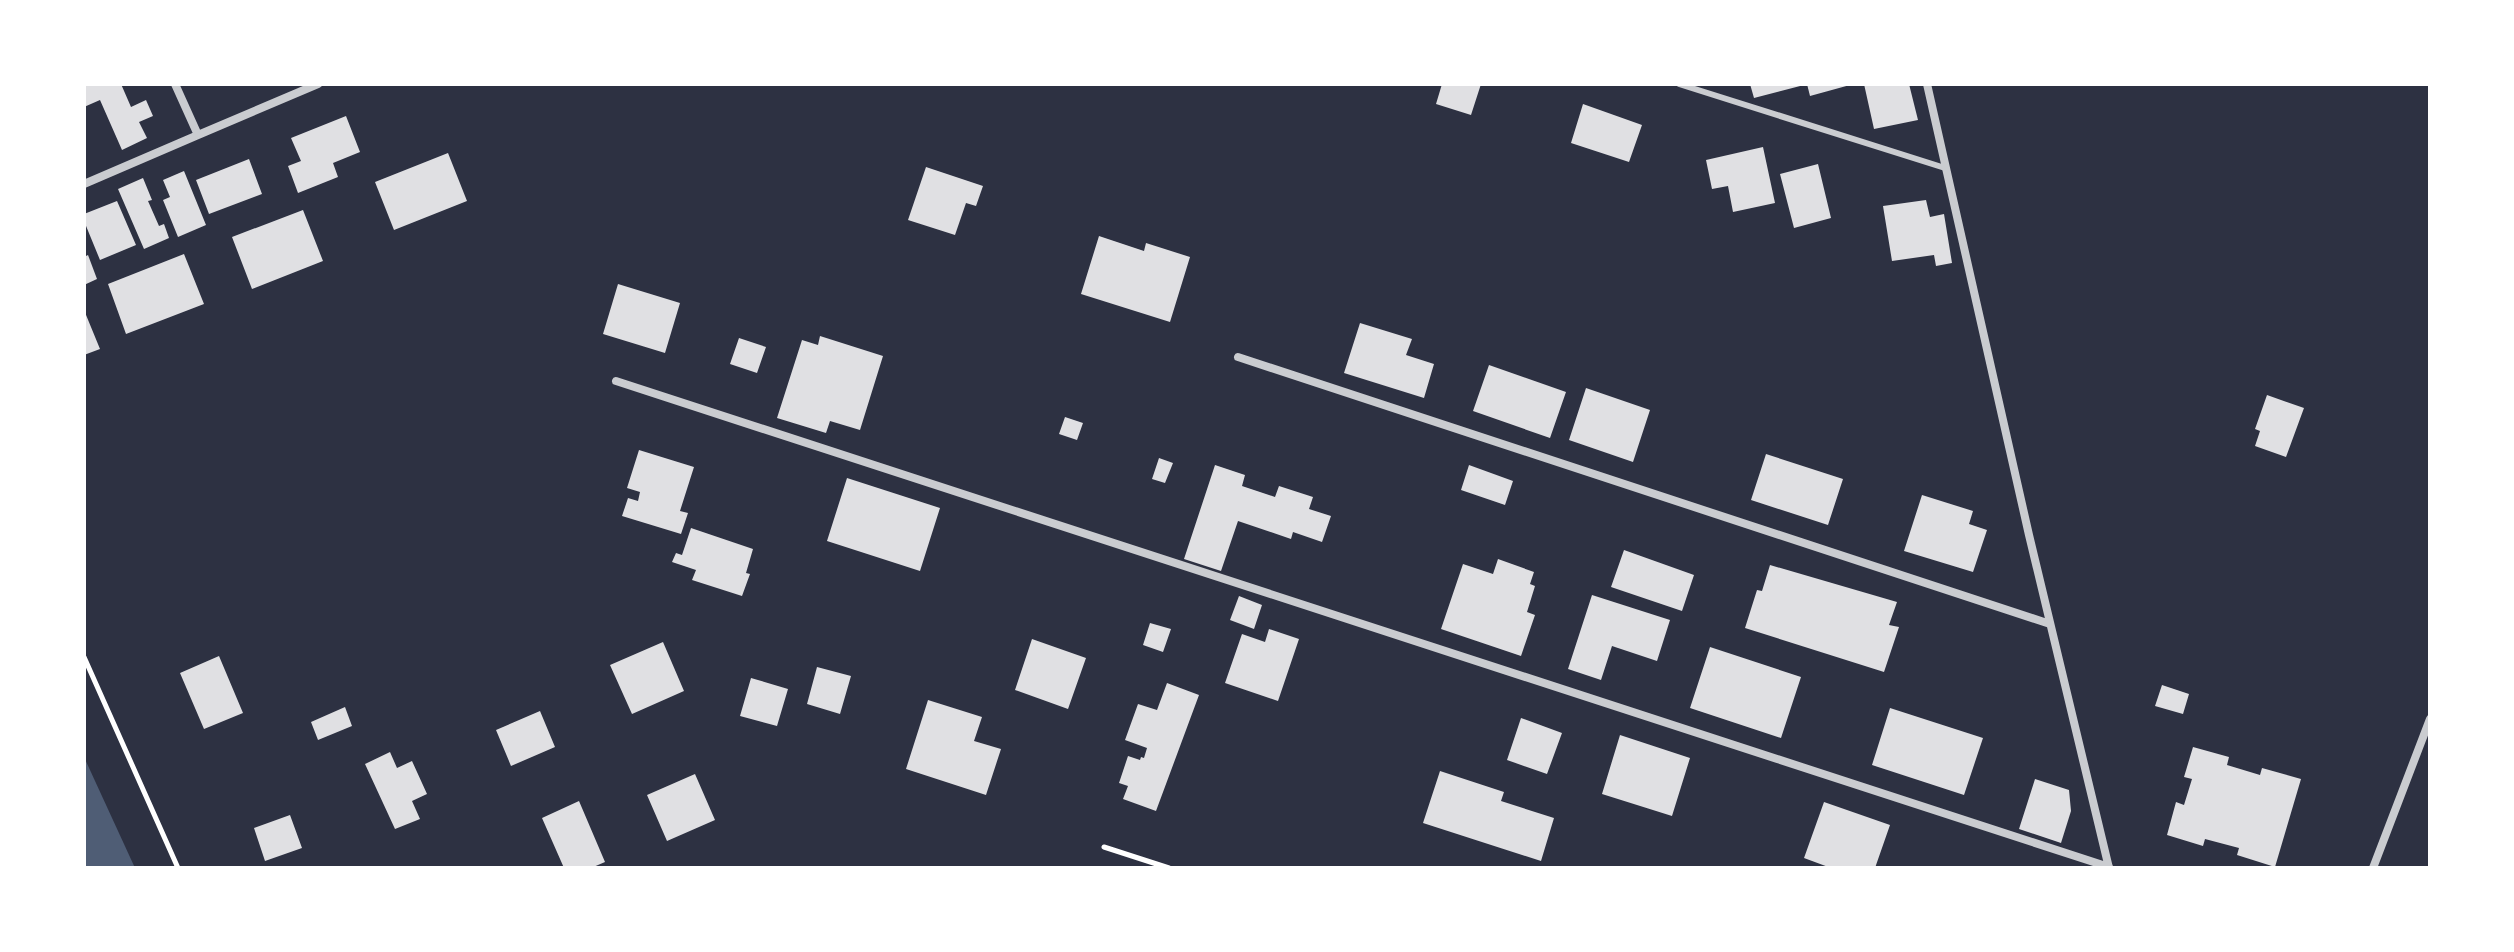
<svg xmlns="http://www.w3.org/2000/svg" width="2514" height="952" font-family="'Libre Baskerville',serif">
	<style>
		.water { fill: #4f5d75 }
		.building { fill: #e0e0e3 }
		.lines { fill: none; stroke-linecap: round; stroke-linejoin: round }
		.path { stroke: #fff; stroke-width: 5 }
		.service { stroke: #caccd0; stroke-width: 6 }
		.minor { stroke: #caccd0; stroke-width: 8 }
	</style>
	<rect width="100%" height="100%" fill="#2d3142"/>
	<path class="water" d="M 84,757 L 135,868 L 84,868 Z"/>
	<path class="building" d="M 84,84 L 121,84 L 131,107 L 146,100 L 153,116 L 139,122 L 147,138 L 122,150 L 100,100 L 84,107 Z
		M 1442,84 L 1481,84 L 1471,115 L 1436,104 Z
		M 1750,84 L 1804,84 L 1804,85 L 1754,98 Z
		M 1807,84 L 1850,84 L 1850,85 L 1810,96 Z
		M 1864,84 L 1909,84 L 1918,120 L 1874,129 Z
		M 1583,104 L 1642,125 L 1629,162 L 1571,143 Z
		M 346,116 L 360,152 L 333,163 L 338,177 L 298,193 L 288,166 L 301,161 L 291,138 Z
		M 1763,147 L 1775,203 L 1733,212 L 1728,186 L 1712,189 L 1706,160 Z
		M 448,153 L 467,201 L 394,230 L 375,182 Z
		M 249,159 L 262,194 L 209,214 L 196,180 Z
		M 1818,164 L 1831,218 L 1794,228 L 1780,174 Z
		M 926,167 L 983,186 L 976,206 L 966,203 L 955,235 L 908,220 Z
		M 184,171 L 206,225 L 178,237 L 163,200 L 170,197 L 163,180 Z
		M 143,178 L 152,200 L 148,201 L 159,226 L 164,224 L 169,238 L 144,249 L 118,189 Z
		M 1926,200 L 1930,217 L 1944,214 L 1952,263 L 1936,266 L 1934,255 L 1892,261 L 1883,206 Z
		M 117,201 L 136,245 L 100,260 L 84,221 L 84,214 Z
		M 303,210 L 323,261 L 252,289 L 232,237 Z
		M 1099,236 L 1144,251 L 1146,243 L 1190,257 L 1170,322 L 1081,294 Z
		M 184,254 L 204,304 L 126,334 L 108,284 Z
		M 88,255 L 97,279 L 84,285 L 84,257 Z
		M 618,284 L 680,303 L 665,353 L 603,334 Z
		M 84,310 L 100,349 L 84,355 Z
		M 1360,323 L 1412,339 L 1406,355 L 1434,364 L 1424,398 L 1344,373 Z
		M 820,336 L 883,356 L 860,430 L 830,421 L 826,433 L 777,418 L 802,340 L 818,345 Z
		M 739,338 L 766,347 L 757,373 L 730,364 Z
		M 1489,365 L 1566,392 L 1550,438 L 1473,411 Z
		M 1586,388 L 1650,410 L 1633,462 L 1569,440 Z
		M 2267,395 L 2304,408 L 2286,457 L 2255,446 L 2260,431 L 2255,429 Z
		M 1065,417 L 1083,423 L 1077,440 L 1059,434 Z
		M 639,450 L 694,467 L 680,511 L 688,513 L 681,534 L 622,516 L 628,498 L 638,501 L 640,492 L 627,488 Z
		M 1766,454 L 1843,479 L 1828,525 L 1751,500 Z
		M 1159,458 L 1173,463 L 1165,483 L 1152,479 Z
		M 1215,465 L 1245,475 L 1242,486 L 1275,497 L 1279,486 L 1313,497 L 1309,509 L 1331,516 L 1322,542 L 1293,532 L 1291,539 L 1238,521 L 1221,571 L 1184,559 Z
		M 1469,465 L 1513,481 L 1505,505 L 1461,490 Z
		M 847,478 L 940,508 L 920,571 L 827,541 Z
		M 1922,495 L 1973,511 L 1969,524 L 1987,530 L 1973,572 L 1904,551 Z
		M 691,528 L 753,549 L 746,573 L 750,574 L 742,596 L 692,580 L 696,570 L 672,562 L 676,553 L 682,555 Z
		M 1624,550 L 1694,575 L 1682,611 L 1611,587 Z
		M 1498,559 L 1534,572 L 1530,584 L 1535,586 L 1527,612 L 1535,615 L 1521,656 L 1441,629 L 1463,564 L 1493,574 Z
		M 1770,565 L 1897,602 L 1889,625 L 1899,627 L 1884,672 L 1745,628 L 1757,590 L 1762,591 Z
		M 1592,595 L 1670,620 L 1657,661 L 1612,646 L 1601,680 L 1568,669 Z
		M 1239,596 L 1262,605 L 1254,629 L 1230,620 Z
		M 1150,623 L 1171,629 L 1163,652 L 1143,645 Z
		M 1269,629 L 1299,639 L 1278,701 L 1225,683 L 1242,634 L 1265,642 Z
		M 1032,639 L 1086,658 L 1068,709 L 1015,690 Z
		M 663,642 L 684,691 L 632,714 L 610,665 Z
		M 1710,647 L 1801,677 L 1781,738 L 1690,708 Z
		M 219,656 L 243,713 L 204,729 L 180,673 Z
		M 817,667 L 851,676 L 840,714 L 807,704 Z
		M 751,678 L 788,689 L 777,726 L 740,716 Z
		M 1167,683 L 1199,695 L 1156,811 L 1123,799 L 1128,786 L 1119,783 L 1128,756 L 1140,760 L 1141,757 L 1144,758 L 1147,748 L 1125,740 L 1138,704 L 1157,710 Z
		M 2162,685 L 2189,694 L 2183,714 L 2155,706 Z
		M 928,700 L 982,717 L 974,741 L 1001,749 L 986,795 L 906,769 Z
		M 345,707 L 352,726 L 318,740 L 311,722 Z
		M 1890,708 L 1983,738 L 1964,795 L 1872,765 Z
		M 540,711 L 555,747 L 511,766 L 496,730 Z
		M 1521,718 L 1562,733 L 1547,774 L 1507,760 Z
		M 1620,735 L 1690,758 L 1672,816 L 1602,794 Z
		M 2193,747 L 2229,757 L 2227,765 L 2260,775 L 2262,768 L 2301,779 L 2275,867 L 2237,855 L 2239,848 L 2205,839 L 2203,846 L 2167,835 L 2176,802 L 2184,805 L 2192,779 L 2184,777 Z
		M 390,752 L 397,768 L 412,761 L 427,794 L 412,801 L 420,819 L 395,829 L 365,764 Z
		M 1440,771 L 1504,792 L 1501,801 L 1554,818 L 1541,861 L 1423,823 Z
		M 695,774 L 715,820 L 667,841 L 647,795 Z
		M 2035,779 L 2069,790 L 2071,811 L 2061,843 L 2019,829 Z
		M 579,801 L 605,862 L 591,868 L 564,868 L 542,818 Z
		M 1824,802 L 1890,825 L 1875,868 L 1831,868 L 1804,858 Z
		M 290,815 L 302,848 L 265,861 L 254,828 Z"/>
	<g class="lines">
		<path class="path" d="M 84,657 L 178,868
			M 1104,847 L 1169,868"/>
		<path class="service" d="M 1679,84 L 1945,168"/>
		<path class="minor" d="M 1927,84 L 2029,535 L 2109,868
			M 198,135 L 318,84
			M 84,184 L 198,135 L 175,84
			M 1238,357 L 2050,624
			M 616,381 L 2109,867
			M 2373,868 L 2430,719"/>
	</g>
	<rect width="2514" height="952" fill="none" stroke="#ffffff" stroke-width="172"/>
</svg>
